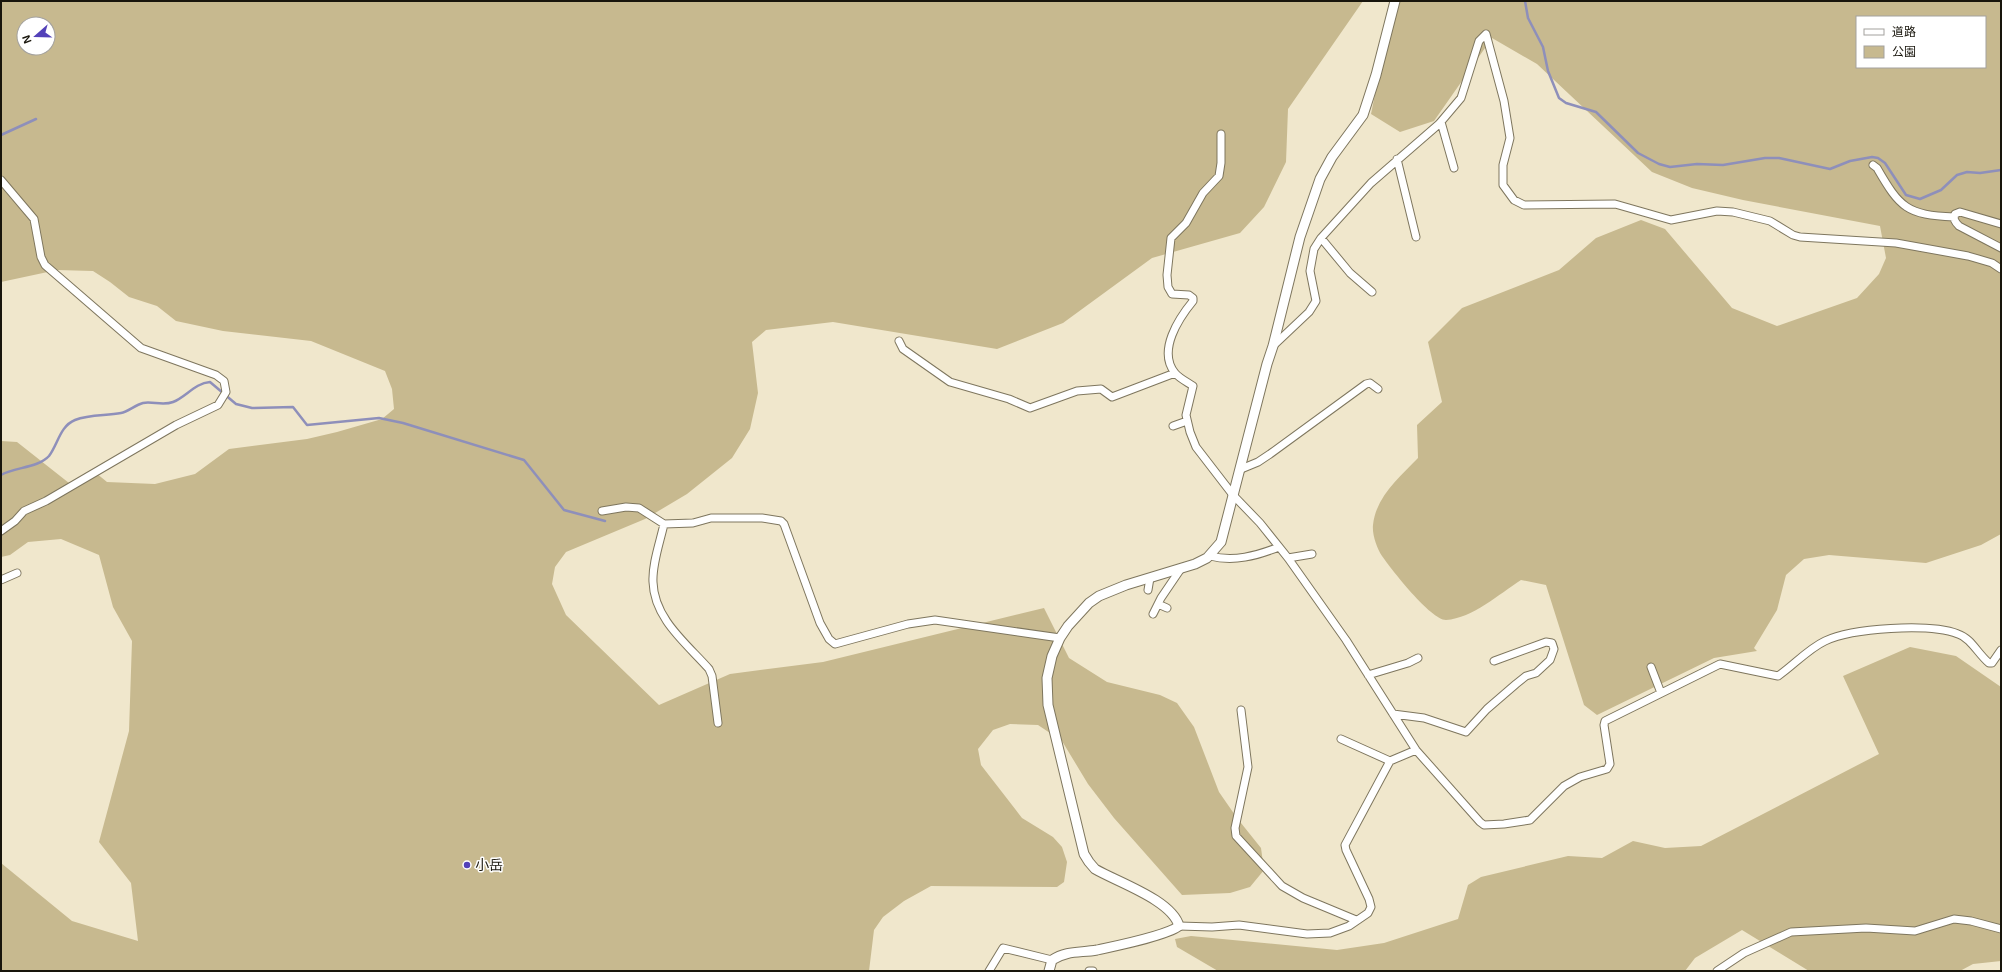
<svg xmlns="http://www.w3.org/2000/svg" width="2002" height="972" font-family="Arial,'Noto Sans JP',sans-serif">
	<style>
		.green { fill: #c7b98f; fill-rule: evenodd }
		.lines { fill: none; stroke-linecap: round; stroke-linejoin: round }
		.stream { stroke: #8e8fba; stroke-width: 2.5 }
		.minor-casing { stroke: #7e765e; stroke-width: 9 }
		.tertiary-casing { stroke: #7e765e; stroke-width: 11 }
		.minor { stroke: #fff; stroke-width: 7 }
		.tertiary { stroke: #fff; stroke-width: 9 }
		.poi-dot { fill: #5341b9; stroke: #fff; stroke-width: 1.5 }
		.labels { text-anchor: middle; stroke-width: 3; stroke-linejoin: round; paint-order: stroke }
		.poi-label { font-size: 14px; fill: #18150c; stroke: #fff; text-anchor: start }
	</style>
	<rect width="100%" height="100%" fill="#f0e7cc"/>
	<path class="green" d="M 1,1 L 1363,1 L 1288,109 L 1286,162 L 1264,207 L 1240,233 L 1152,258 L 1063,323 L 997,349 L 833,322 L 766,330 L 752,342 L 758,393 L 750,429 L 732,458 L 687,494 L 645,519 L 566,552 L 555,567 L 552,584 L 566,615 L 659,705 L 730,674 L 823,662 L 1044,608 L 1069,658 L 1107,682 L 1160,695 L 1177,703 L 1194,727 L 1219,792 L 1237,818 L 1261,848 L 1264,870 L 1250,887 L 1230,893 L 1182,895 L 1114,818 L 1088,784 L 1062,741 L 1038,725 L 1010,724 L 993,730 L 978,749 L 981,765 L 1022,818 L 1053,837 L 1062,847 L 1067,862 L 1064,882 L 1057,887 L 931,886 L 904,901 L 883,917 L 874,930 L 869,971 L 1,971 L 1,863 L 72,921 L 138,941 L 131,883 L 99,842 L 129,731 L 132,641 L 113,607 L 99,555 L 61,539 L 28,542 L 10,555 L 1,557 L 1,441 L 17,442 L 69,483 L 96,473 L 107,482 L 155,484 L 195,474 L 229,449 L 307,439 L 337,432 L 382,419 L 394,409 L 392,389 L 385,371 L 311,341 L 223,331 L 176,321 L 157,306 L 129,297 L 110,282 L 93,271 L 57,270 L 1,282 ZM 24,24 L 48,24 L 48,48 L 24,48 Z
		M 1394,1 L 2001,1 L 2001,534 L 1981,545 L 1926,563 L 1829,555 L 1804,559 L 1786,575 L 1777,610 L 1754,648 L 1757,651 L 1714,658 L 1597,715 L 1584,705 L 1546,585 L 1521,580 C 1499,594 1473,618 1446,620 C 1431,620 1391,569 1382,556 C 1377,548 1372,535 1373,525 C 1376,496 1400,477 1418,458 L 1417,425 L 1442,402 L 1428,342 L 1462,308 L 1559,270 L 1596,238 L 1641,220 L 1665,229 L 1732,308 L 1777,326 L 1857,298 L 1879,274 L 1886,258 L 1880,226 L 1743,200 L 1692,188 L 1652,172 L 1537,64 L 1492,38 L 1434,121 L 1400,132 L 1371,114 ZM 1857,17 L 1985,17 L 1985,67 L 1857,67 Z
		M 1910,647 L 1956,656 L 2001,687 L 2001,961 L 1973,964 L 1960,971 L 1809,971 L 1742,930 L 1695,958 L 1685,971 L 1218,971 L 1177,947 L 1175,939 L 1191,936 L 1337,950 L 1384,943 L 1458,919 L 1468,885 L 1481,877 L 1568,856 L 1602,858 L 1633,841 L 1665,848 L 1701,846 L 1879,754 L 1843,676 Z"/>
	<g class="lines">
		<path class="stream" d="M 1525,1 L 1528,18 L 1543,47 L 1548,71 L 1559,98 L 1566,103 L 1596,112 L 1638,153 L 1659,164 L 1670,167 L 1697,164 L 1723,165 L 1765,158 L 1779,158 L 1830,169 L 1850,161 L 1872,157 L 1878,158 L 1885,163 L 1906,195 L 1920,199 L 1941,190 L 1957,175 L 1967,172 L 1980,173 L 2001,170
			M 1,135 L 36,119
			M 1,475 C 15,467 38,468 49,456 C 58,444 60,426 75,420 C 90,414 106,416 121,413 C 128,412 135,405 143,403 C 152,401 163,406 173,402 C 186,397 195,383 210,382 L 236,404 L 252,408 L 293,407 L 307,425 L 379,418 L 403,423 L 524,460 L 564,510 L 605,521"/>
		<g class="minor-casing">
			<path id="minor" d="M 1441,122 L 1454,168
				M 1221,134 L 1221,163 L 1219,176 L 1203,193 L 1186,223 L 1171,238 L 1167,275 L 1168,287 L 1172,294 L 1189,295 L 1193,298 L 1193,301 C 1179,318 1157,351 1175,373 C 1179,378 1187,382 1193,386 L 1186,415 L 1190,432 L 1196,447 L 1233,495 L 1260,523 L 1288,558 L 1346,640 L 1416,750 L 1480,822 L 1484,825 L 1504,824 L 1530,820 L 1564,786 L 1580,777 L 1607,769 L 1610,764 L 1604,725 L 1605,721 L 1720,664 L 1778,676 C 1794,665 1808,649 1825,641 C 1852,628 1929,623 1958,634 C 1971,638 1978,654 1989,663 L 1992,663 L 2001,650
				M 1397,159 L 1416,237
				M 1873,165 L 1877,168 C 1900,208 1907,215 1954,217
				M 1,180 L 34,219 L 41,257 L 45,265 L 141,348 L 216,375 L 224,381 L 226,392 L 218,405 L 176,425 L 46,501 L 24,511 L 15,521 L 1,531
				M 2001,224 L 1960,212 L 1955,214 C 1953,219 1955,222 1959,226 L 2001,248
				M 1321,238 L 1350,273 L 1372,292
				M 899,341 L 903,349 L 950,382 L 1009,399 L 1030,408 L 1077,391 L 1101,389 L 1112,397 L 1175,373
				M 1273,346 L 1309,312 L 1316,301 L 1310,271 L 1314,249 L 1321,238 L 1371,183 L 1439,124 L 1461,98 L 1479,41 L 1486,34 L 1504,101 L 1510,138 L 1503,165 L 1503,185 L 1514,200 L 1524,205 L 1615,204 L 1671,220 L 1717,211 L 1733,212 L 1770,221 L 1793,235 L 1800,237 L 1896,243 L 1968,256 L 1992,263 L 2001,269
				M 1173,426 L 1187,421
				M 1241,469 L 1258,462 L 1270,454 L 1366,384 L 1370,383 L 1378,389
				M 602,511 L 626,507 L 639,508 L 664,524 L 693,523 L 711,518 L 762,518 L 781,521 L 784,524 L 820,623 L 829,639 L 835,644 L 908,624 L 935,620 L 1060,638
				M 664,524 C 660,542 652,564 653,582 C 654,619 687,644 709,669 L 712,676 L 718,723
				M 1210,556 C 1234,562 1256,556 1279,547
				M 1288,558 L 1312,554
				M 1,580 L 17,573
				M 1148,590 L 1150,578
				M 1158,604 L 1167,608
				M 1153,614 L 1161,598 L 1180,570
				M 1651,667 L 1661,693
				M 1368,675 L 1408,663 L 1418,658
				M 1241,710 L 1248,767 L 1235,828 L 1236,836 L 1282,886 L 1303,898 L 1356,920
				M 1393,714 L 1424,718 L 1466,732 L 1487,709 L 1516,684 L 1526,676 L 1536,673 L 1550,660 L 1554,649 L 1552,643 L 1546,642 L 1494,661
				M 1341,739 L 1390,761
				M 1179,926 L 1212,927 L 1239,925 L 1307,934 L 1330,933 L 1349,926 L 1368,913 L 1371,907 L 1369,899 L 1346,850 L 1345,845 L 1390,761 L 1416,750
				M 989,971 L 1003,948 L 1052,960
				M 1089,971 L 1093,971
				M 1717,971 L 1744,953 L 1791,932 L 1866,928 L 1915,931 L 1954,919 L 1971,921 L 2001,929"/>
		</g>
		<g class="tertiary-casing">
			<path id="tertiary" d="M 1049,971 L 1052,960 C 1067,950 1081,953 1097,950 C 1115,946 1166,936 1179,926 C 1172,900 1117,882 1095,869 L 1089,862 L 1084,854 L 1048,705 L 1047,678 L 1052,656 L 1060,638 L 1068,626 L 1089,603 L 1099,596 L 1126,585 L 1195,564 L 1207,558 L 1221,542 L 1267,364 L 1273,346 L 1300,237 L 1320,179 L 1332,157 L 1363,115 L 1376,75 L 1395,1"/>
		</g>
		<use href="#minor" class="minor"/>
		<use href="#tertiary" class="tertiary"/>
	</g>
	<circle class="poi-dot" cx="467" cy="865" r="4"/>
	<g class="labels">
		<g class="poi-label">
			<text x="475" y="870">小岳</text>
		</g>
	</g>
	<rect width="2002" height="972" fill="none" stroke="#18150c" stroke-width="4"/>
	<rect x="1856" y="16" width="130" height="52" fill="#ffffff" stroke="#a3a19e"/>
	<rect x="1864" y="29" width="20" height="6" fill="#ffffff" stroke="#a3a19e"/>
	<text x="1892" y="36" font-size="12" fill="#18150c">道路</text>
	<rect x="1864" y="46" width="20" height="12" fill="#c7b98f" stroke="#a3a19e"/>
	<text x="1892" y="56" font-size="12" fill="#18150c">公園</text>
	<g transform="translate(36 36) rotate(250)"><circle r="19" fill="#ffffff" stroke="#a3a19e"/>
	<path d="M0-3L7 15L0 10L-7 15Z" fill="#5341b9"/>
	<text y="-6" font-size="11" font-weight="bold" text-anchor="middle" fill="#18150c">N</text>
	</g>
</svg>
